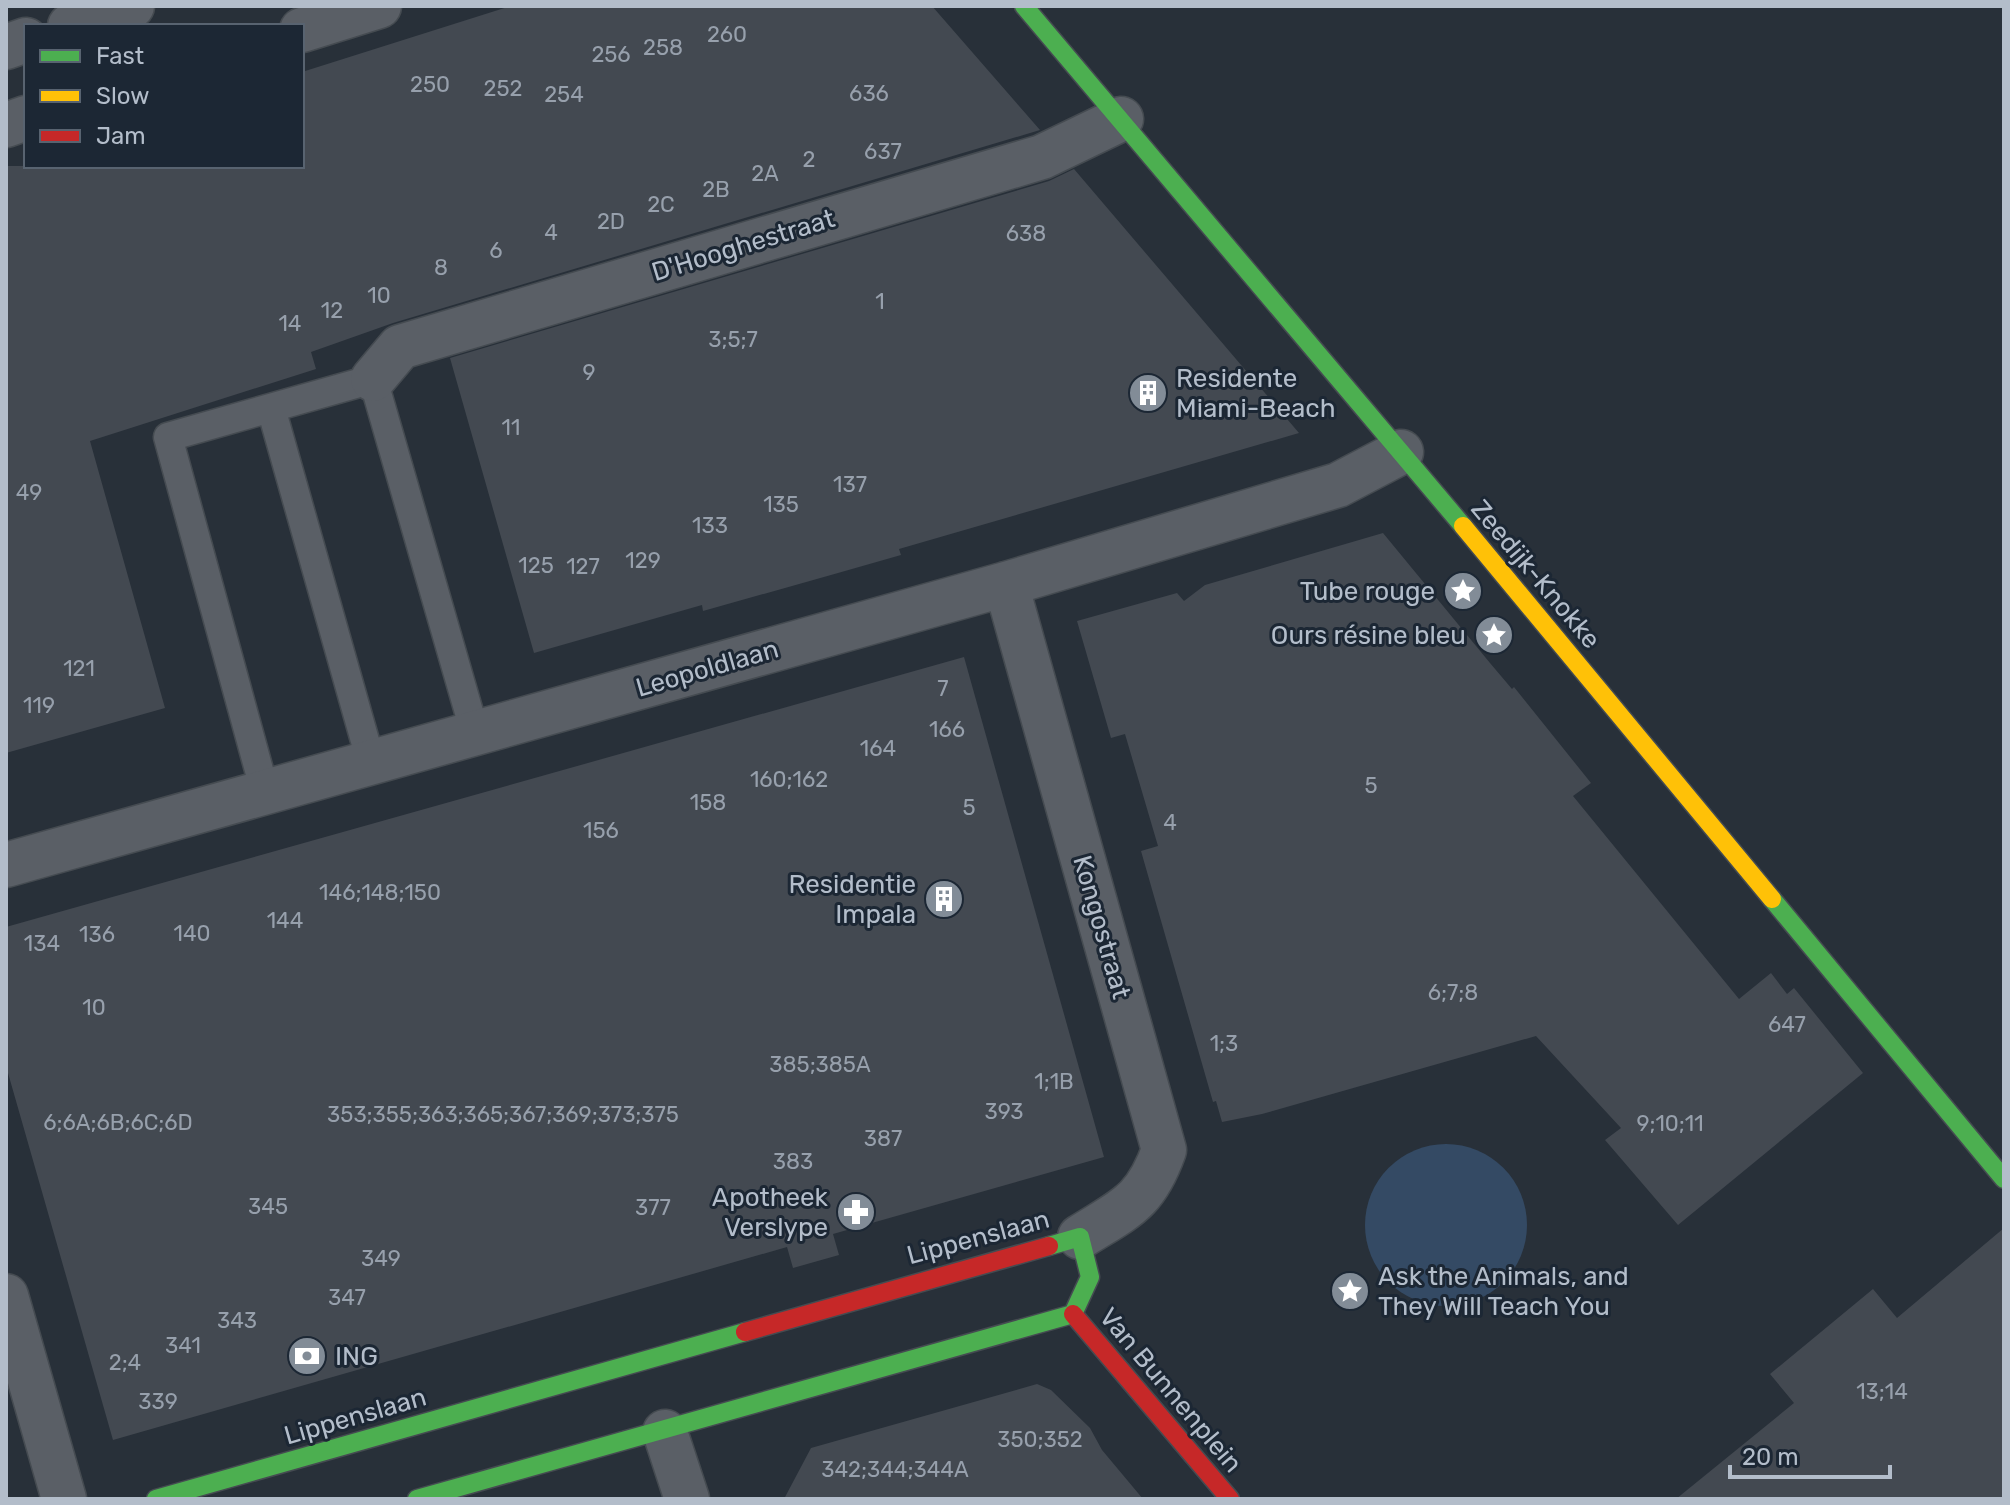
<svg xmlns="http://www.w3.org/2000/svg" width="2010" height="1505" font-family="Rubik,sans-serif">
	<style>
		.water { fill: #344a64 }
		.building { fill: #434951 }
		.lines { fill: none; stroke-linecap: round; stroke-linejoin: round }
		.lane-casing { stroke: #454b51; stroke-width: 31 }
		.street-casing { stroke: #454b51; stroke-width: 47 }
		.fast-casing { stroke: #454b51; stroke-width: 21 }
		.slow-casing { stroke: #454b51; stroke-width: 21 }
		.jam-casing { stroke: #454b51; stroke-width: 21 }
		.lane { stroke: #5a5f66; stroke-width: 28 }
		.street { stroke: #5a5f66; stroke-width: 44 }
		.fast { stroke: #4caf50; stroke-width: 18 }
		.slow { stroke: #ffc107; stroke-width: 18 }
		.jam { stroke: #c62828; stroke-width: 18 }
		.labels { text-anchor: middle; stroke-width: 6; stroke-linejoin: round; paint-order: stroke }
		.number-label { font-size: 22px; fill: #97a0ac }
		.street-label { font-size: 26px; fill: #b3bdca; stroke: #1c2734 }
		.poi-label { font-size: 26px; fill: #b3bdca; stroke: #1c2734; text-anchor: end }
	</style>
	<rect width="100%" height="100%" fill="#283039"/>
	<path class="water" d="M1365 1225a81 81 0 1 1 162 0a81 81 0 1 1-162 0Z"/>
	<path class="building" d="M 511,6 L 932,6 L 1040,130 L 393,323 L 311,352 L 316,369 L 90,441 L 165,708 L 6,753 L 6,166 L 302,166 L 302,72 Z
		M 1074,169 L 1299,433 L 899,549 L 901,555 L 838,573 L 703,611 L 702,605 L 534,653 L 450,358 L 1049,181 Z
		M 1383,533 L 1490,663 L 1512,689 L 1514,687 L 1591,783 L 1573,796 L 1739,999 L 1771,973 L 1787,994 L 1794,988 L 1863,1073 L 1678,1225 L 1605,1140 L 1621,1128 L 1536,1036 L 1262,1114 L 1222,1122 L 1216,1101 L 1213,1102 L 1141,851 L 1158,846 L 1125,734 L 1111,738 L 1077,621 L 1177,593 L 1184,601 L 1205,585 Z
		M 964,657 L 1104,1157 L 833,1234 L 839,1255 L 793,1268 L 787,1247 L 113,1440 L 6,1066 L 6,927 Z
		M 2004,1228 L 2004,1499 L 1676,1499 L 1794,1403 L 1770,1374 L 1873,1289 L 1897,1318 Z
		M 1037,1384 L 1051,1390 L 1090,1428 L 1102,1450 L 1143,1499 L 784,1499 L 811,1448 Z"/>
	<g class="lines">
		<g class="lane-casing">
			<path id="lane" d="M 271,408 L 371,762
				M 265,792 L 168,437 L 373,379 L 475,733"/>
		</g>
		<g class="street-casing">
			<path id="street" d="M 70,26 L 132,6
				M 302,30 L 379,6
				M 6,47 L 26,40
				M 6,125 L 26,118
				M 373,379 L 400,347 L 1042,157 L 1121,119
				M 1006,584 L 1164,1150 C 1145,1203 1126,1208 1080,1237
				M 6,865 L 1006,584 L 1338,485 L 1401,452
				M 6,1296 L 64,1499
				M 665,1432 L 687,1499"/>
		</g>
		<g class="fast-casing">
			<path id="fast" d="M 1024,6 L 1463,526
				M 1772,899 L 2004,1179
				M 156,1499 L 745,1332
				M 417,1499 L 1073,1314 L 1090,1277 L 1080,1237 L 1049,1246"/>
		</g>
		<g class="slow-casing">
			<path id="slow" d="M 1463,526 L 1772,899"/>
		</g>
		<g class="jam-casing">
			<path id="jam" d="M 1073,1314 L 1230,1499
				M 745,1332 L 1049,1246"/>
		</g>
		<use href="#lane" class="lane"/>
		<use href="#street" class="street"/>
		<use href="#fast" class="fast"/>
		<use href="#slow" class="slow"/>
		<use href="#jam" class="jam"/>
	</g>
	<defs>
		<g id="building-disc" transform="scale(2)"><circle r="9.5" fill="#828c97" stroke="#1c2734"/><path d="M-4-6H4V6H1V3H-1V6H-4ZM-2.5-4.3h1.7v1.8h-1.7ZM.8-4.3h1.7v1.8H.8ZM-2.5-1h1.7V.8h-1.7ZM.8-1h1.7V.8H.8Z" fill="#fff"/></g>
		<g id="sight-disc" transform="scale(2)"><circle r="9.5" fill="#828c97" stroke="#1c2734"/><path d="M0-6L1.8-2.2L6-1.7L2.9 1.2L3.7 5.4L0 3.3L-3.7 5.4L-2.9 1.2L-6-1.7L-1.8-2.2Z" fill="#fff"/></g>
		<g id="pharmacy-disc" transform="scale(2)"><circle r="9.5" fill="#828c97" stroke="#1c2734"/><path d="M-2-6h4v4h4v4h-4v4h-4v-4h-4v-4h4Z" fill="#fff"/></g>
		<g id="bank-disc" transform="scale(2)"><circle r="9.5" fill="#828c97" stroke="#1c2734"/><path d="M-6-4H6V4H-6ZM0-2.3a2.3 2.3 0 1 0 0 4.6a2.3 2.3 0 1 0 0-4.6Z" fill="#fff"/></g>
	</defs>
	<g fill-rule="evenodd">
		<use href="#building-disc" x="1148" y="393"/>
		<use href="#sight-disc" x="1463" y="591"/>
		<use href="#sight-disc" x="1494" y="635"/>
		<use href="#building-disc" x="944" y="899"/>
		<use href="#pharmacy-disc" x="856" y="1212"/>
		<use href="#sight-disc" x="1350" y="1291"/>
		<use href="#bank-disc" x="307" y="1356"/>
	</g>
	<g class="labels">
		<g class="number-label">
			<text x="727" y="42">260</text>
			<text x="663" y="55">258</text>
			<text x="611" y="62">256</text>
			<text x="430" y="92">250</text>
			<text x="503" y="96">252</text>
			<text x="869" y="101">636</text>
			<text x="564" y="102">254</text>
			<text x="883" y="159">637</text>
			<text x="809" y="167">2</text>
			<text x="765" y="181">2A</text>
			<text x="716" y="197">2B</text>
			<text x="661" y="212">2C</text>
			<text x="611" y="229">2D</text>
			<text x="551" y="240">4</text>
			<text x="1026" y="241">638</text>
			<text x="496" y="258">6</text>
			<text x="441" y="275">8</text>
			<text x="379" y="303">10</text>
			<text x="880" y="309">1</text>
			<text x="332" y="318">12</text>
			<text x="290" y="331">14</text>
			<text x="733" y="347">3;5;7</text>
			<text x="589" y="380">9</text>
			<text x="511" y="435">11</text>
			<text x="850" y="492">137</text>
			<text x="29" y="500">49</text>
			<text x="781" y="512">135</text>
			<text x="710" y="533">133</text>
			<text x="643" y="568">129</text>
			<text x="536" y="573">125</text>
			<text x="583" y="574">127</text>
			<text x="79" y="676">121</text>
			<text x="943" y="696">7</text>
			<text x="39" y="713">119</text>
			<text x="947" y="737">166</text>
			<text x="878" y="756">164</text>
			<text x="789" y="787">160;162</text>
			<text x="1371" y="793">5</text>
			<text x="708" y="810">158</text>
			<text x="969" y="815">5</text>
			<text x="1170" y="830">4</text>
			<text x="601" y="838">156</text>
			<text x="380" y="900">146;148;150</text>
			<text x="285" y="928">144</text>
			<text x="192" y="941">140</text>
			<text x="97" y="942">136</text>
			<text x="42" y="951">134</text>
			<text x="1453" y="1000">6;7;8</text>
			<text x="94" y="1015">10</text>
			<text x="1787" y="1032">647</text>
			<text x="1224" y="1051">1;3</text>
			<text x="820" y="1072">385;385A</text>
			<text x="1054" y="1089">1;1B</text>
			<text x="1004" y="1119">393</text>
			<text x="503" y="1122">353;355;363;365;367;369;373;375</text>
			<text x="118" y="1130">6;6A;6B;6C;6D</text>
			<text x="1670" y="1131">9;10;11</text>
			<text x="883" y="1146">387</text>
			<text x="793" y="1169">383</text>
			<text x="268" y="1214">345</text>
			<text x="653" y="1215">377</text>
			<text x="381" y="1266">349</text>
			<text x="347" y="1305">347</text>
			<text x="237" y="1328">343</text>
			<text x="183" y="1353">341</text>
			<text x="125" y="1370">2;4</text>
			<text x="1882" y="1399">13;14</text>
			<text x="158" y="1409">339</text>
			<text x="1040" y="1447">350;352</text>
			<text x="895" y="1477">342;344;344A</text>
		</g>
		<g class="street-label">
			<text transform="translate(743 245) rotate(-17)" y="9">D'Hooghestraat</text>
			<text transform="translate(1536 574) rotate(50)" y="9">Zeedijk-Knokke</text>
			<text transform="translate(707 668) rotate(-16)" y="9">Leopoldlaan</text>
			<text transform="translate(1102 927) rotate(74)" y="9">Kongostraat</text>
			<text transform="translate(978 1237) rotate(-15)" y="9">Lippenslaan</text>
			<text transform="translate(1171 1390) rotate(50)" y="9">Van Bunnenplein</text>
			<text transform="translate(355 1416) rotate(-16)" y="9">Lippenslaan</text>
		</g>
		<g class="poi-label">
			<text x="1176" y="387" text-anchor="start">Residente<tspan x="1176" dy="30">Miami-Beach</tspan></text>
			<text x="1435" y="600">Tube rouge</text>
			<text x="1466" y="644">Ours résine bleu</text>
			<text x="916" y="893">Residentie<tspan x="916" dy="30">Impala</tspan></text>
			<text x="828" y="1206">Apotheek<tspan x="828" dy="30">Verslype</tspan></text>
			<text x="1378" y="1285" text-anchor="start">Ask the Animals, and<tspan x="1378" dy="30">They Will Teach You</tspan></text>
			<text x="335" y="1365" text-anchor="start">ING</text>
		</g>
	</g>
	<rect width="2010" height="1505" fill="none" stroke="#b3bdca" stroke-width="16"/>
	<rect x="24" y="24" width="280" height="144" fill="#1c2734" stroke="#586370" stroke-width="2"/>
	<rect x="40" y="50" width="40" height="12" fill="#4caf50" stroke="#586370" stroke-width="2"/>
	<text x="96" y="64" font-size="24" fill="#b3bdca">Fast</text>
	<rect x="40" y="90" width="40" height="12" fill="#ffc107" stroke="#586370" stroke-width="2"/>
	<text x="96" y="104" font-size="24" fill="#b3bdca">Slow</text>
	<rect x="40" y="130" width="40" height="12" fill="#c62828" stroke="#586370" stroke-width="2"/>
	<text x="96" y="144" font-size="24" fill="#b3bdca">Jam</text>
	<path d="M1730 1465v12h160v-12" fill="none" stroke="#b3bdca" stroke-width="4"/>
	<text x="1742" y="1465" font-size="24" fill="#b3bdca" stroke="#1c2734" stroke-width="6" paint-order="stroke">20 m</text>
</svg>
